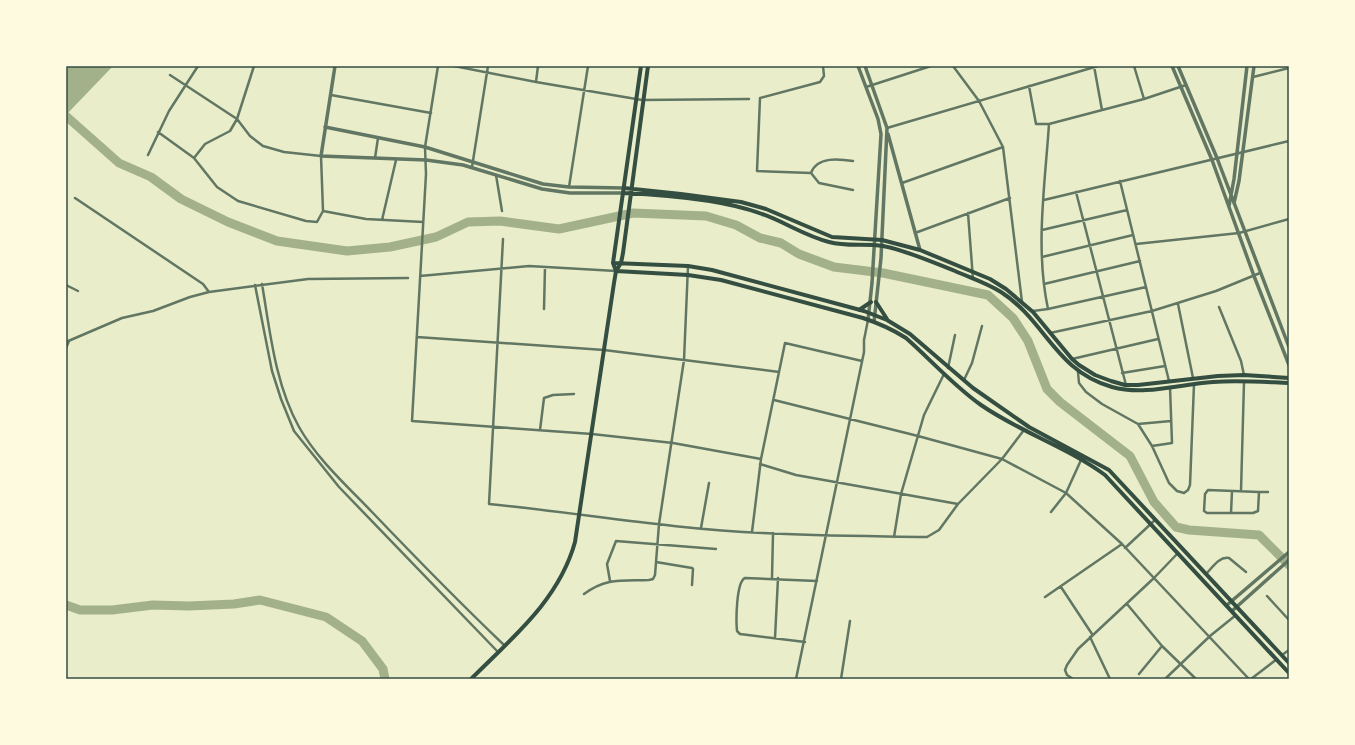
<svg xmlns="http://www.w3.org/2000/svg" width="1355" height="745" font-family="Lato,sans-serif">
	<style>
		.water { fill: #a3b18a }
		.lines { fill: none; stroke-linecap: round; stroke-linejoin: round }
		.river { stroke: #a3b18a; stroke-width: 9 }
		.minor { stroke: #617663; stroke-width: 2.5 }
		.tertiary { stroke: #617663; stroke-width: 3.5 }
		.secondary { stroke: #344e41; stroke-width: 4 }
		.neatline { fill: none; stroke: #344e41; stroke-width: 1.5 }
	</style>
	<rect width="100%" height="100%" fill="#e9edc9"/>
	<path class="water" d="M 66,66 L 113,66 L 66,115 Z"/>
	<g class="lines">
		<path class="river" d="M 66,116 L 119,163 L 151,177 L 181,199 L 228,222 L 277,241 L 347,251 L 390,247 L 436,237 L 468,222 L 500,221 L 559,229 L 633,213 L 706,216 L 736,225 L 760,238 L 781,243 L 799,254 L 834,267 L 883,273 L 988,295 L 1013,318 L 1028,341 L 1047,389 L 1060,402 L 1130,456 L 1154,502 L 1176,527 L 1189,530 L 1259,535 L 1289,565
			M 66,605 L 80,610 L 112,610 L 153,605 L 189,606 L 234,604 L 260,600 L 326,617 L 362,641 L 383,669 L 385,679"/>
		<path class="minor" d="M 438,66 L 425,147 L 426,174 L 412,421 L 592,434 L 673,443 L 761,459
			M 454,66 L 536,82 L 642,100 L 749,99
			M 823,66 L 824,76 L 820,82 L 760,98 L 757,171 L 811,173 L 819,183 L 853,190
			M 953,66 L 979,101 L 1003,147 L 1022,302
			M 1094,66 L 1102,110
			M 1134,66 L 1144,99
			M 1253,77 L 1289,68
			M 536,82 L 538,66
			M 1029,86 L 1036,124 L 1049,124 L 1144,99 L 1186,85
			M 866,87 L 931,66
			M 331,95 L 431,113
			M 887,128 L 1098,66
			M 158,132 L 194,158 L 217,187 L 238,201 L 306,221 L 317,222 L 323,211 L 321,156 L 284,152 L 263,146 L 250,136 L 237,119 L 170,75
			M 148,155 L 169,111 L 198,66
			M 194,158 L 205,144 L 230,131 L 237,119 L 254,66
			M 375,158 L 378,138
			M 472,167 L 488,66
			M 811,173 C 817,156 840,159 853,161
			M 496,175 L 502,211
			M 1120,181 L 1169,381
			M 902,183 L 1003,147
			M 569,187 L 588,66
			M 1076,192 L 1126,385
			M 75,198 L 203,284 L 209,292
			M 1044,200 L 1289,141
			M 323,211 L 366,219 L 423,222
			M 968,213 L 973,279
			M 382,220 L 396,160
			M 1042,230 L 1127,210
			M 915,233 L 1010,198
			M 503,239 L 489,504 C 580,513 671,529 763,533 C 818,536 872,536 927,537 L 939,530 L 958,504 L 1002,459 L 1024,430
			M 1136,244 L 1239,233 L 1289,219
			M 1042,257 L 1133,235
			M 420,276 L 529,266 L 616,271
			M 262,284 C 270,331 275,384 299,427 C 317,459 347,486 372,512 C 415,557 459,602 504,645
			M 1044,284 L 1140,261
			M 66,285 L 78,291
			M 255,285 L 272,371 L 281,399 L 294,431 L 339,487 L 498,652
			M 1178,304 L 1193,378
			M 1219,307 L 1241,361 L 1244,375
			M 544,309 L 545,267
			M 1048,309 L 1146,287
			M 1033,311 L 1048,309 C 1035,248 1045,185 1049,124
			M 1050,333 L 1152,311 L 1216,291 L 1260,273
			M 417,337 L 604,350 L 779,372
			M 66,342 L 122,318 L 153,311 L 190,297 L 209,292 L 308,279 L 408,278
			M 66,348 L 69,341
			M 1072,359 L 1158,339
			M 948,368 L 955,335
			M 1078,372 L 1079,383 L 1086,392 L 1102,404 L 1138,424 L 1152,446 L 1169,483 L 1177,491 L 1184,493 L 1188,490 L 1190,485 L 1194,384
			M 1122,373 L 1165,366
			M 964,380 L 972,363 L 982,326
			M 774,400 L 918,436 L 1002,459 L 1066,493 L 1122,544 L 1249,679
			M 1138,424 L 1171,421
			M 540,430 L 544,398 L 553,395 L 574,394
			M 1152,446 L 1172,443 L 1170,387
			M 760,464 L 796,475 L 958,504
			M 1208,490 L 1259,492 L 1258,511 L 1253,513 L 1207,513 L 1204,511 L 1205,494 Z
			M 1241,491 L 1244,382
			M 1259,492 L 1268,492
			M 1051,512 L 1066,493 L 1081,460
			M 1231,513 L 1232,491
			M 701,528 L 709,483
			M 752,532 L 761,459 L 785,343 L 862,361
			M 894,537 L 901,494 L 924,415 L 944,374
			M 1125,548 L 1155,520
			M 656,562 L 692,568 L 693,569 L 692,585
			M 1206,574 C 1212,568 1219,556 1229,558 L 1246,572
			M 772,578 L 773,533
			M 610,581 L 607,564 L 616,541 L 716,549
			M 1061,587 L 1092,634
			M 584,594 C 607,577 623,581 649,580 L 653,579 L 655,575 L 659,524 L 684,360 L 688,266
			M 1267,596 L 1289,620
			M 1045,597 L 1122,544
			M 1127,604 L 1162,646 L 1196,679
			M 1090,637 L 1110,679
			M 775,638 L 778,578
			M 805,642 L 740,634 L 737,631 C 736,621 736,582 745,578 L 817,581
			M 1282,655 L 1289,650
			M 1139,674 L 1162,646
			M 796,679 L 864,352 L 864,340 L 868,320
			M 841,679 L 850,621
			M 1073,679 L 1067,675 L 1065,670 L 1067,665 L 1078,649 L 1154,578 L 1178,553
			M 1165,679 L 1210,636 L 1236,615
			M 1251,679 L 1277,659"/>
		<path class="tertiary" d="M 335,66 L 321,156 L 426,160 L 463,165 L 542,189 L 570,193 L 623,193
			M 858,66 L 878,119 L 881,134 L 872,283 L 868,320
			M 865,66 L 887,128 L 881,258 L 874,322
			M 1172,66 L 1212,160 L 1254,276 L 1289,365
			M 1178,66 L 1217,158 L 1289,347
			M 325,127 L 425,147 L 543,184 L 569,187 L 624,188
			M 888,134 L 920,250
			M 1234,203 L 1239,181 L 1254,66
			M 1229,206 L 1234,179 L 1247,66
			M 1227,605 L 1289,552
			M 1232,611 L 1289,560"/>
		<path class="secondary" d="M 624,188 L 681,194 L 741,202 L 766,209 L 832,237 L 882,240 L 920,250 L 990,279 L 1006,289 L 1033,312 L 1072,359 L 1079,365 L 1095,375 L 1111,381 L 1125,385 L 1138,385 L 1218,376 L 1244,375 L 1289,378
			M 623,193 C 665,195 723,199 762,214 C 785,222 805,236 829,242 C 847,247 865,243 883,246 C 908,251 932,262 955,271 C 971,278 987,283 1001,292 C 1046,321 1055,371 1112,387 C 1145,396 1180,384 1213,382 C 1238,380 1264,382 1289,383
			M 613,263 L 688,266 L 712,270 L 864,311 L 887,320 L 910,334 L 973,388 L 1029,427 L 1109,470 L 1289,663
			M 616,271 L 688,275 L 721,280 L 863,318 C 878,323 892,329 906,338 C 931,360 954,386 981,405 C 1020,432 1067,447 1105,475 L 1289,673
			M 616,271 L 621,263 L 623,253 L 648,66
			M 876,302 L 887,319
			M 859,310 L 871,302
			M 471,679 C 512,638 559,600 575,542 L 614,283 L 616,271 L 613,263 L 641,66"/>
	</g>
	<rect width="1355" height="745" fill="none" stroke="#fefae0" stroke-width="134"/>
	<rect x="67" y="67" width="1221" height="611" class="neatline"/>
</svg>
